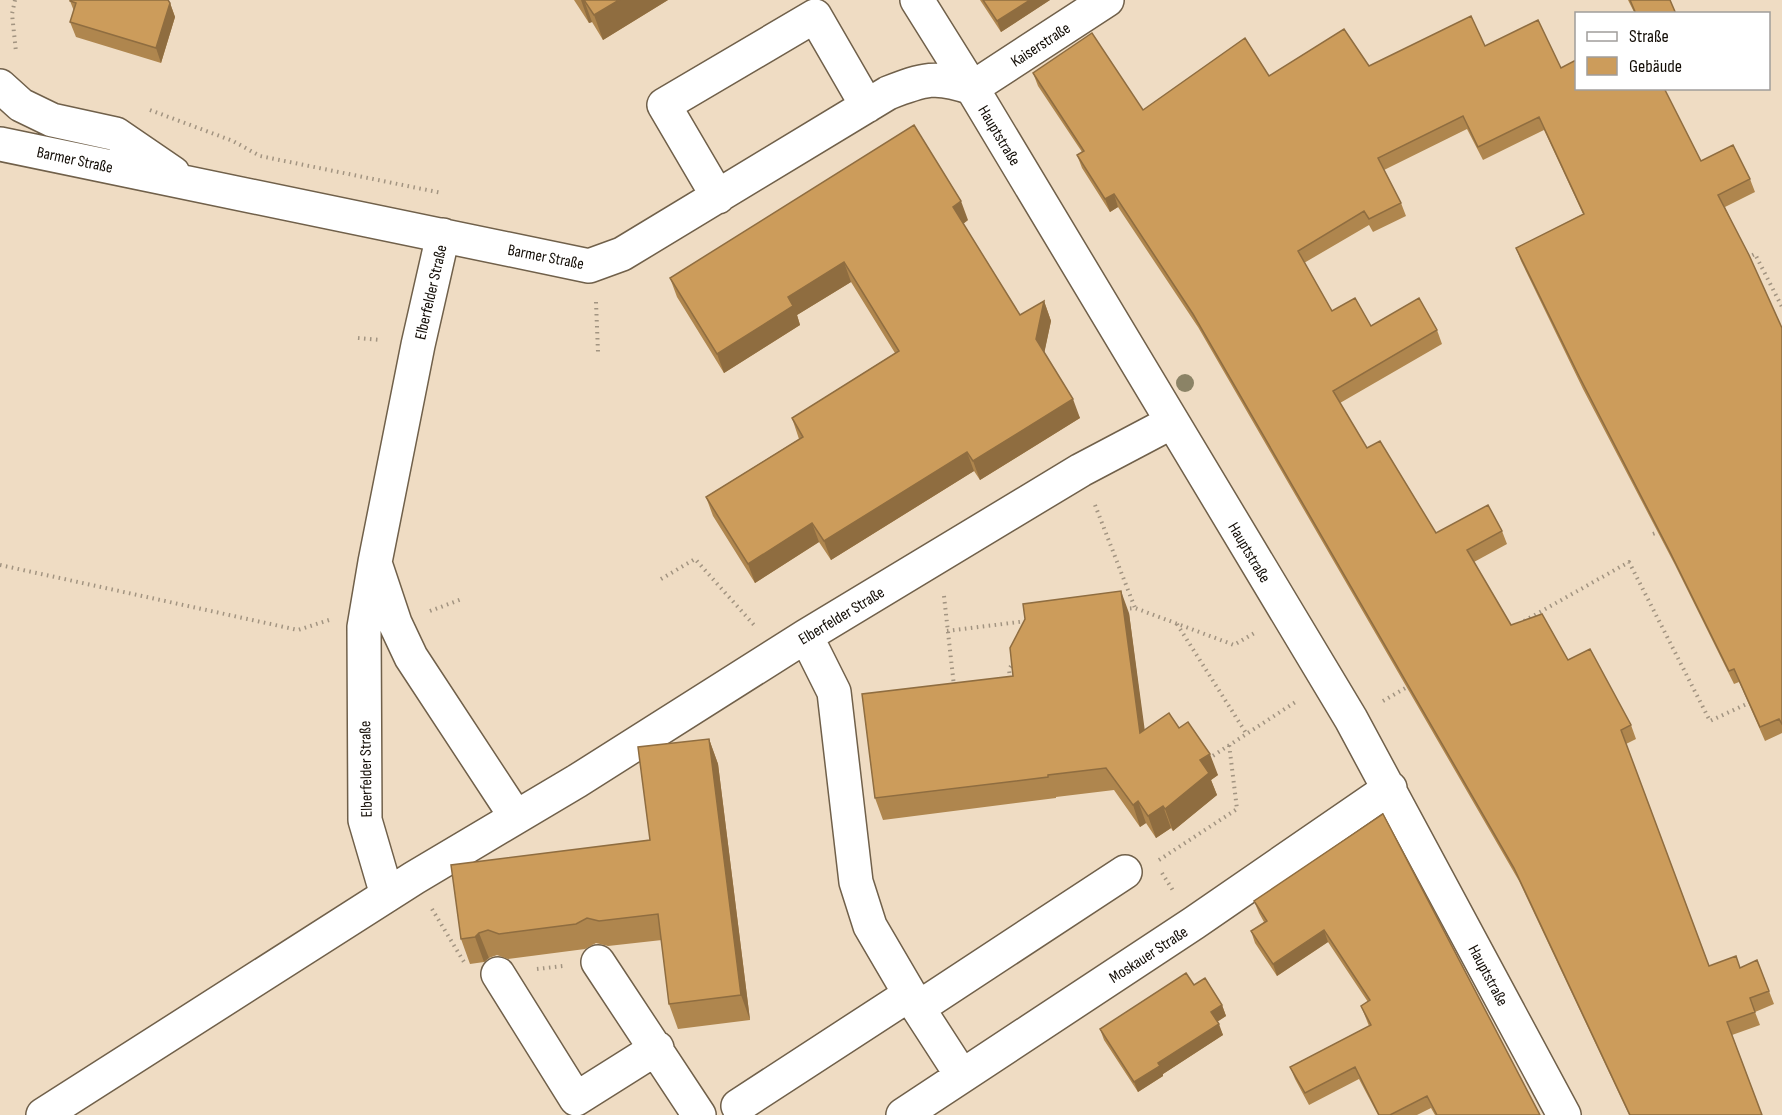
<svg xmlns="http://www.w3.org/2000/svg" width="1782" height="1115" font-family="'Sofia Sans Condensed',sans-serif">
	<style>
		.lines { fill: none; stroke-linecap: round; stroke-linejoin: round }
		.minor-casing { stroke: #70604a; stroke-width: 36 }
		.path { stroke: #a29481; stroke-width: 4; stroke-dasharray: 1.5 4.5; stroke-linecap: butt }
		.minor { stroke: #fff; stroke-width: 33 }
		.tree { fill: #8b8366 }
		.wall { fill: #af864e }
		.shaded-wall { fill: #8f6d40 }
		.building { fill: #cc9c5b; stroke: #8f6d40; stroke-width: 1.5 }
		.labels { text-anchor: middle; stroke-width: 4.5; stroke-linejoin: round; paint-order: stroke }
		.street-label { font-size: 16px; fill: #110b04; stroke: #fff }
	</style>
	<rect width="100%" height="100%" fill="#efdcc3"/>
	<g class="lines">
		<g class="minor-casing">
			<path id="minor" d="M 917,0 L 972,88 L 1351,719 L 1564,1115
				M 0,86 L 21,105 L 52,120 L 116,134 L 173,173
				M 972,88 L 1107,0
				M 0,144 L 589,266 L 622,254 L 888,93 C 924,79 936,75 972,88
				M 718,197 L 664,105 L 815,16 L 867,106
				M 376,566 L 395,623 L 411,657 L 516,817
				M 806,636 L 834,692 L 856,882 L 870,926 L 918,1008 L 962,1076
				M 387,895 L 365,820 L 364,627 L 375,562 L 418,345 L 443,235
				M 598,962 L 699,1115
				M 498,974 L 576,1099 L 657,1048
				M 918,1008 L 1125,872
				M 738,1106 L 910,994
				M 43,1115 L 414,878 L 577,781 L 806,636 L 1081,470 L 1172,422
				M 903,1115 L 1194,923 L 1390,788"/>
		</g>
		<path class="path" d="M 15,0 L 12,14 L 16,52
			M 150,110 L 233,141 L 260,156 L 442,193
			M 1747,258 L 1755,254 L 1782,307
			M 596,302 L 598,352
			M 358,338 L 381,340
			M 1095,505 L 1135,608
			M 1653,534 L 1661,531
			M 0,565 L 298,630 L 329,620
			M 661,579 L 695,559 L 754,625
			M 944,596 L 954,686
			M 1124,609 L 1135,608 L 1234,645 L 1256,632
			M 430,611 L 462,599
			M 1524,621 L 1629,562 L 1710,721 L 1753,701
			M 1177,624 L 1246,733
			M 947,631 L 1027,621
			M 1010,679 L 1009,669 L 1013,663
			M 1383,701 L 1407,687
			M 1208,759 L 1297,701
			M 1159,860 L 1237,809 L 1229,744
			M 1162,873 L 1174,892
			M 432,909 L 464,962
			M 537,969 L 563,966"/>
		<use href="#minor" class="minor"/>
	</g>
	<circle class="tree" cx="1185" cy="383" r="9"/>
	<path class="wall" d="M 574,0 L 668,0 L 603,40 L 592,22 L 589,23 Z
		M 980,0 L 1050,0 L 1001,32 Z
		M 1628,0 L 1670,0 L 1676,14 L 1635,14 Z
		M 70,1 L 170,3 L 175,17 L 161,63 L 76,37 L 70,22 L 74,11 Z
		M 1485,46 L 1561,68 L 1701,161 L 1750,179 L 1755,192 L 1725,207 L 1782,328 L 1782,733 L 1765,741 L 1739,682 L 1734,684 L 1675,565 L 1583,389 L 1521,261 L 1516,248 L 1583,214 L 1544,130 L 1483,160 L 1467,129 L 1384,170 L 1401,203 L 1406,216 L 1373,232 L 1369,225 L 1304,263 L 1332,311 L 1371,326 L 1437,330 L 1442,344 L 1340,403 L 1367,448 L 1436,533 L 1502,531 L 1507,544 L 1474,562 L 1511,625 L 1568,660 L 1631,725 L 1636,739 L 1626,744 L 1709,966 L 1740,968 L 1769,991 L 1774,1004 L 1755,1012 L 1760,1025 L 1732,1035 L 1762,1115 L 1629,1115 L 1519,881 L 1198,327 L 1118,207 L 1110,212 L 1082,168 L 1077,155 L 1082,152 L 1038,86 L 1033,73 L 1143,110 L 1269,76 L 1369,66 Z
		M 968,220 L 963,224 L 1020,315 L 1044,301 L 1051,321 L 1044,353 L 1080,418 L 980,480 L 974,471 L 831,560 L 819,542 L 755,583 L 713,516 L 706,497 L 799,439 L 792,418 L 895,353 L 851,282 L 797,315 L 800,325 L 724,373 L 677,297 L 670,278 Z
		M 1129,613 L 1144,730 L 1179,728 L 1218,775 L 1211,780 L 1217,795 L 1173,831 L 1171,828 L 1156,838 L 1146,823 L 1140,827 L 1114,790 L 1056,797 L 1056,798 L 883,820 L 875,798 L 1013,676 Z
		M 709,739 L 718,764 L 750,1020 L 678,1029 L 669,1004 L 662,940 L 608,946 L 596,943 L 585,949 L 508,959 L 497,955 L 489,958 L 484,962 L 470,964 L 461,939 L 650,840 Z
		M 1383,814 L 1540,1115 L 1435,1115 L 1431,1108 L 1417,1115 L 1378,1115 L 1359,1079 L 1309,1105 L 1295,1079 L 1290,1067 L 1369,1026 L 1361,1006 L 1368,1002 L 1328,942 L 1277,976 L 1255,943 L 1251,931 L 1264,922 L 1259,913 L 1254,901 Z
		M 1194,985 L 1222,1005 L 1226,1016 L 1217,1022 L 1223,1035 L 1163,1074 L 1163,1076 L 1138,1092 L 1104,1040 L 1100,1029 Z"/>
	<path class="shaded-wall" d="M 581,0 L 584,0 L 592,22 L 589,23 Z
		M 619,0 L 668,0 L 603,40 L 594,15 Z
		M 1030,0 L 1050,0 L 1001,32 L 997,21 Z
		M 170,3 L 175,17 L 161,63 L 156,48 Z
		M 1114,194 L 1118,207 L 1110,212 L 1105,199 Z
		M 961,201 L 968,220 L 960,226 L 953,207 Z
		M 844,262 L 851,282 L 797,315 L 800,325 L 724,373 L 717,354 L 788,297 Z
		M 1044,301 L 1051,321 L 1043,359 L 1036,339 Z
		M 1073,399 L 1080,418 L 980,480 L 973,461 Z
		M 967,452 L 974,471 L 831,560 L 824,541 Z
		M 812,523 L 819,542 L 755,583 L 748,564 Z
		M 1121,591 L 1129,613 L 1148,754 L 1140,733 Z
		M 709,739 L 718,764 L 750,1020 L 741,995 Z
		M 1210,754 L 1218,775 L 1211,780 L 1217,795 L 1173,831 L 1165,809 L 1200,760 Z
		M 1138,801 L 1146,823 L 1140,827 L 1133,805 Z
		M 1163,806 L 1171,828 L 1156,838 L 1148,816 Z
		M 1324,930 L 1328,942 L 1277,976 L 1273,964 Z
		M 479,933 L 489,958 L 484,962 L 475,937 Z
		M 1222,1005 L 1226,1016 L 1215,1023 L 1211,1012 Z
		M 1219,1024 L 1223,1035 L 1163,1074 L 1163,1076 L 1138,1092 L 1134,1082 L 1158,1063 Z"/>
	<path class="building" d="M 70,0 L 168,0 L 170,3 L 156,48 L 70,22 L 76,3 L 70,1 Z
		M 584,0 L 619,0 L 594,15 Z
		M 983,0 L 1030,0 L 997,21 Z
		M 1630,0 L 1670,0 L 1676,14 L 1636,14 Z
		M 1471,16 L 1485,46 L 1538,20 L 1561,68 L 1576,60 L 1576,88 L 1664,88 L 1701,161 L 1733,145 L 1750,179 L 1718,195 L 1749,255 L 1782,328 L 1782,724 L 1779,719 L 1760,727 L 1734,669 L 1729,671 L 1670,552 L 1579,376 L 1516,248 L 1584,214 L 1539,117 L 1478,147 L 1463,116 L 1378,158 L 1401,203 L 1369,219 L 1364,211 L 1298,251 L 1332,311 L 1355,298 L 1371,326 L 1419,298 L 1437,330 L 1333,391 L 1367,448 L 1380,441 L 1436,533 L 1488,505 L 1502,531 L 1467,550 L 1511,625 L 1542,614 L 1568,660 L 1590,649 L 1631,725 L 1621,730 L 1709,966 L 1736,956 L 1740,968 L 1757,960 L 1769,991 L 1750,998 L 1755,1012 L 1727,1022 L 1762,1115 L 1630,1115 L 1514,868 L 1193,314 L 1114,194 L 1105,199 L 1077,155 L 1084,151 L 1033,73 L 1092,33 L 1143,110 L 1245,38 L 1269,76 L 1344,29 L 1369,66 Z
		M 914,125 L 961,201 L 953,207 L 1020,315 L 1044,301 L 1036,339 L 1073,399 L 973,461 L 967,452 L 824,541 L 812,523 L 748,564 L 706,497 L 803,437 L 792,418 L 899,351 L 844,262 L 788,297 L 793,306 L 717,354 L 670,278 Z
		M 1121,591 L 1140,733 L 1169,713 L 1179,728 L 1188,722 L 1210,754 L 1200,760 L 1209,773 L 1165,809 L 1163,806 L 1148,816 L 1138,801 L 1133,805 L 1106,768 L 1048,775 L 1048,777 L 875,798 L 862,694 L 1013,676 L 1010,648 L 1025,619 L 1023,604 Z
		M 709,739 L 741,995 L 669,1004 L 658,914 L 599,921 L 587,918 L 576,924 L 499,934 L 488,930 L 479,933 L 475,937 L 461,939 L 451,865 L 650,840 L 638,747 Z
		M 1383,814 L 1540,1115 L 1437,1115 L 1427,1096 L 1390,1115 L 1379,1115 L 1355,1067 L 1305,1093 L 1290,1067 L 1371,1025 L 1361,1006 L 1370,1000 L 1324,930 L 1273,964 L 1251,931 L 1267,921 L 1254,901 Z
		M 1186,973 L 1194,985 L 1205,978 L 1222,1005 L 1211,1012 L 1219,1024 L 1158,1063 L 1160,1066 L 1134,1082 L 1100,1029 Z"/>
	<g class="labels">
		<g class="street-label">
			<text transform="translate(1040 44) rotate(-33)" y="6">Kaiserstraße</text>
			<text transform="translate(1000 135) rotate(59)" y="6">Hauptstraße</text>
			<text transform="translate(75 159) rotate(12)" y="6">Barmer Straße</text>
			<text transform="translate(546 256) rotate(11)" y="6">Barmer Straße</text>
			<text transform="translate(430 292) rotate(-77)" y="6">Elberfelder Straße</text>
			<text transform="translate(1250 552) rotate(59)" y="6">Hauptstraße</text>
			<text transform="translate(841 615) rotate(-31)" y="6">Elberfelder Straße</text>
			<text transform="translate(365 769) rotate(-91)" y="6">Elberfelder Straße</text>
			<text transform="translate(1148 954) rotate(-33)" y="6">Moskauer Straße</text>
			<text transform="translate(1489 975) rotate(62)" y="6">Hauptstraße</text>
		</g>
	</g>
	<rect x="1575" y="12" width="195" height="78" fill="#ffffff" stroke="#a09d9b" stroke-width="1.5"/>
	<rect x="1587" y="32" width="30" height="9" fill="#ffffff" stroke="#a09d9b" stroke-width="1.5"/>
	<text x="1629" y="42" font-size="18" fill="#110b04">Straße</text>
	<rect x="1587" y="57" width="30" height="18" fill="#cc9c5b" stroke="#a09d9b" stroke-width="1.5"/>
	<text x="1629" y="72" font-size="18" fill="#110b04">Gebäude</text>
</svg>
